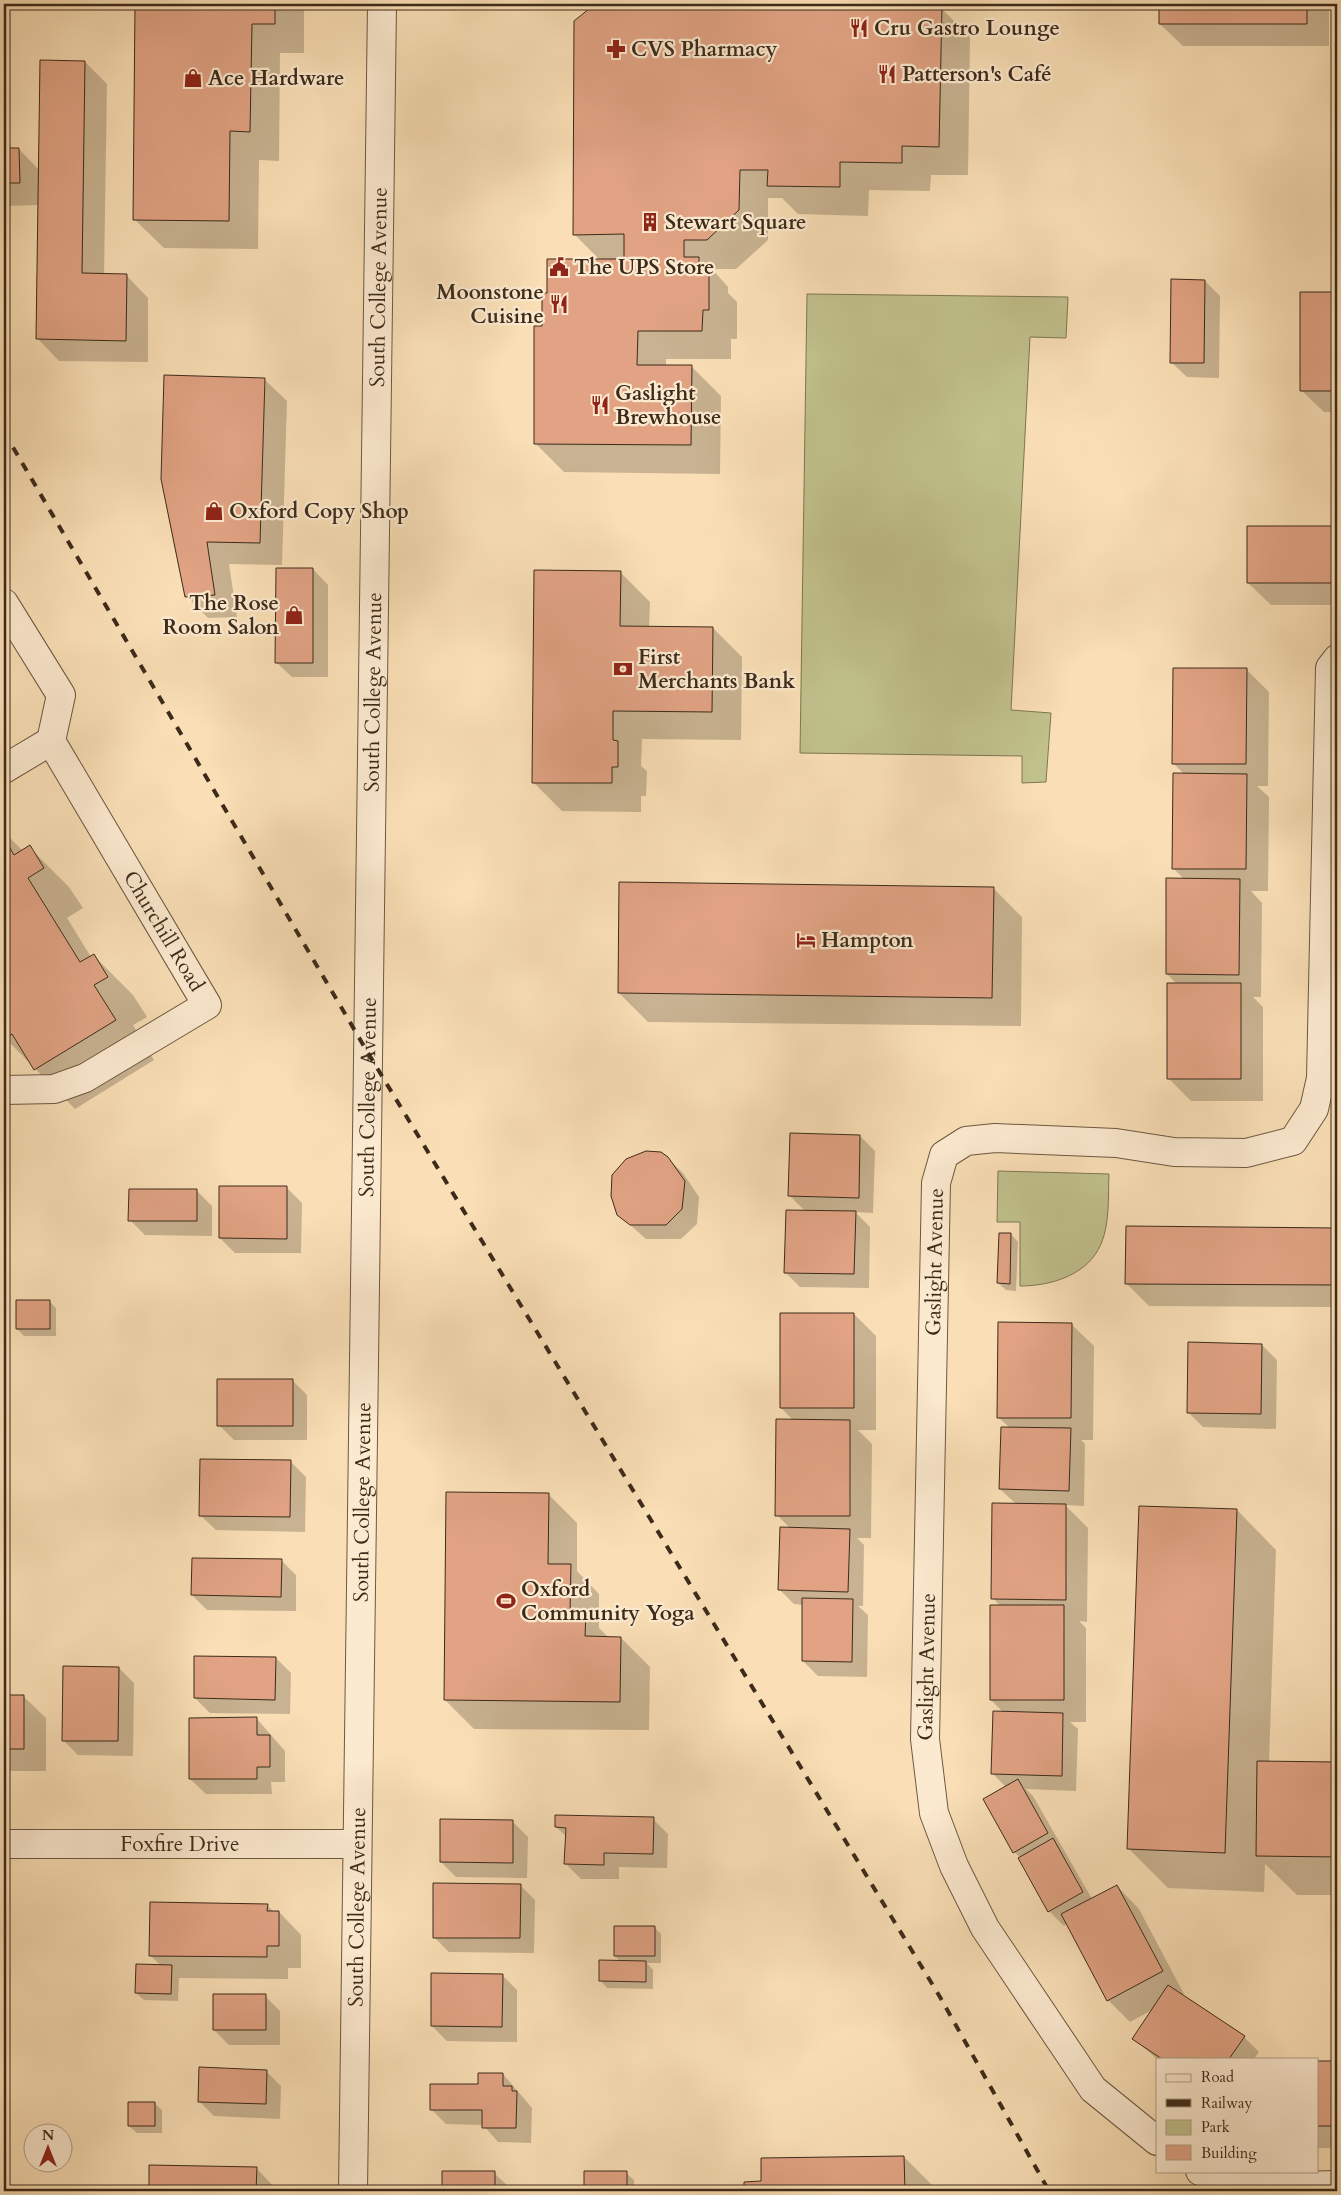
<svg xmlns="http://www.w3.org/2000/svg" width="1341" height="2195" font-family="Cardo,serif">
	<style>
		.green { fill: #c1c18c; stroke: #7e7653 }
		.shadow { fill: #0003 }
		.building { fill: #e1a384; stroke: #3c2b1a }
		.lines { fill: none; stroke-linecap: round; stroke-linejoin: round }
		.minor-casing { stroke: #6c5841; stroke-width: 30 }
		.minor { stroke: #fcead0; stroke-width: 28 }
		.rail { stroke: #3c2b1a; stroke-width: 4; stroke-dasharray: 9 9; stroke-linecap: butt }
		.labels { text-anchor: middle; stroke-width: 4.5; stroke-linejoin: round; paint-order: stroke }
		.poi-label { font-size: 21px; font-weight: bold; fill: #3c2b1a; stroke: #fcead0; text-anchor: start }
		.street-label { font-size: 21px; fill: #3c2b1a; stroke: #fcead0 }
	</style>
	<rect width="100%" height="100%" fill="#fadfb6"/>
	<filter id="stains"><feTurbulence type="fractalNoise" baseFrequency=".004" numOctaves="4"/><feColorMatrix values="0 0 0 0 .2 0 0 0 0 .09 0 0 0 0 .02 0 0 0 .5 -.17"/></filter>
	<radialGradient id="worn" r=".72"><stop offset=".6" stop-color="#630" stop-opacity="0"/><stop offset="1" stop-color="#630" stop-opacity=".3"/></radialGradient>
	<path class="green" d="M 807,294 L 1068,297 L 1066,338 L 1030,337 L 1011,710 L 1051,713 L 1046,782 L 1022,783 L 1022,756 L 800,753 Z
		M 998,1171 L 1109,1174 C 1108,1196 1110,1223 1101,1244 C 1088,1275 1051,1286 1020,1286 L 1020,1222 L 997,1222 Z"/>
	<path class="shadow" d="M 4,4 L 29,4 L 29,7 L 4,7 Z
		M 137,4 L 302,4 L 304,6 L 304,53 L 280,53 L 279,161 L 259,160 L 258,249 L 164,248 L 134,219 Z
		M 597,4 L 941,8 L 970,37 L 968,175 L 931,175 L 930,191 L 869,190 L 868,216 L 798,214 L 782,198 L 768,198 L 768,240 L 736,269 L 712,269 L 728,287 L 728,293 L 737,302 L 737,339 L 731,339 L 731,359 L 666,359 L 666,366 L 692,367 L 721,396 L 720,474 L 564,472 L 535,443 L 544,327 L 548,294 L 600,260 L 574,234 L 576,22 Z
		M 1160,4 L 1329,4 L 1329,46 L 1183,46 L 1160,24 Z
		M 85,62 L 107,84 L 104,275 L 126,275 L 148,298 L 148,362 L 59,361 L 37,338 L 39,205 L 4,206 L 4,121 L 7,124 L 7,149 L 19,149 L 39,170 Z
		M 1205,281 L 1220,296 L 1219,378 L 1187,377 L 1171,362 Z
		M 1301,293 L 1337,293 L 1337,412 L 1324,412 L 1301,390 Z
		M 264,379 L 287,401 L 282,565 L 229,564 L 237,617 L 208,618 L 186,596 Z
		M 1248,527 L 1337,527 L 1337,605 L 1271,605 L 1248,583 Z
		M 313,569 L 328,585 L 328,677 L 292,677 L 276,662 Z
		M 621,573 L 650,602 L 649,628 L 713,628 L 742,657 L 741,740 L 642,739 L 641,766 L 647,771 L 646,796 L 641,796 L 641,812 L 562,811 L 533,782 Z
		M 1246,669 L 1269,692 L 1268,786 L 1257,786 L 1269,797 L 1268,891 L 1251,891 L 1262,903 L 1261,997 L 1253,997 L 1263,1007 L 1263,1101 L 1191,1101 L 1168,1078 L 1178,985 L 1167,974 L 1185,880 L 1173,868 L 1184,774 L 1173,763 Z
		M 4,832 L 23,851 L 29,847 L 69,887 L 83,908 L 67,918 L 91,957 L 93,955 L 133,995 L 147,1017 L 133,1025 L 154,1060 L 75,1109 L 4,1037 Z
		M 993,888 L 1022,917 L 1021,1026 L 648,1022 L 619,993 Z
		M 860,1136 L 875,1151 L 873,1213 L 855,1212 L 870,1227 L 869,1288 L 800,1287 L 785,1272 L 805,1211 L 790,1196 Z
		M 667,1158 L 683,1173 L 699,1197 L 697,1224 L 681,1239 L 646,1239 L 618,1214 Z
		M 287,1188 L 302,1203 L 301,1253 L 235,1253 L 220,1238 Z
		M 197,1191 L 212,1206 L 212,1236 L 145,1235 L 130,1220 Z
		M 1127,1228 L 1337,1229 L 1337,1307 L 1149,1306 L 1126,1283 Z
		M 1011,1234 L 1018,1242 L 1016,1291 L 1006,1290 L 998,1283 Z
		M 49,1301 L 56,1308 L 56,1336 L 24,1336 L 17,1329 Z
		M 854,1314 L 876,1336 L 876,1430 L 858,1430 L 872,1444 L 871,1538 L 857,1538 L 864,1545 L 863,1606 L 858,1606 L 868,1615 L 867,1677 L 818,1676 L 803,1661 L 803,1605 L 794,1604 L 779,1589 L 790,1528 L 777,1515 L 794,1421 L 781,1408 Z
		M 1071,1324 L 1094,1346 L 1093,1440 L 1081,1440 L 1085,1444 L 1084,1506 L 1065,1505 L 1088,1528 L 1087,1622 L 1079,1621 L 1086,1628 L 1086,1722 L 1070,1722 L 1078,1729 L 1076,1791 L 1026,1789 L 1033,1796 L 1092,1899 L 1117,1886 L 1139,1909 L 1184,1994 L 1181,1995 L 1244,2037 L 1259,2052 L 1254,2059 L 1157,2059 L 1134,2039 L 1152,2010 L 1130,2022 L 1108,2000 L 1067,1924 L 1064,1926 L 1049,1911 L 1021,1858 L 1014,1852 L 1006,1787 L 993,1774 L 1004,1713 L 991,1700 L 1000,1606 L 993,1598 L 1017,1505 L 1000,1489 L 1010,1428 L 998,1417 Z
		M 1262,1345 L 1277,1360 L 1276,1429 L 1203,1427 L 1188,1412 Z
		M 292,1380 L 307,1395 L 307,1440 L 234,1440 L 219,1425 Z
		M 290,1461 L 306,1477 L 305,1532 L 216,1530 L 200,1515 Z
		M 548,1494 L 577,1523 L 577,1571 L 599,1594 L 599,1628 L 609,1638 L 621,1638 L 650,1667 L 649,1730 L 474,1729 L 445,1700 Z
		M 1237,1510 L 1276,1550 L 1269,1763 L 1337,1763 L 1337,1895 L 1297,1895 L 1265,1864 L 1264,1892 L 1168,1888 L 1128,1848 Z
		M 281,1560 L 296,1575 L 296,1611 L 207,1610 L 192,1595 Z
		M 276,1658 L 291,1673 L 290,1714 L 210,1713 L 195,1698 Z
		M 119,1668 L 134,1683 L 133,1756 L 78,1755 L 63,1740 Z
		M 4,1696 L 23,1696 L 46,1718 L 46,1771 L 4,1771 Z
		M 257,1719 L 285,1751 L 285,1782 L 271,1782 L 272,1794 L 206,1794 L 190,1779 Z
		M 653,1819 L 668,1834 L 667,1868 L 619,1867 L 619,1879 L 581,1879 L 566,1864 L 567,1837 L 556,1827 Z
		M 513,1822 L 528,1837 L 527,1878 L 456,1877 L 441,1862 Z
		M 520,1885 L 535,1900 L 534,1953 L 449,1952 L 434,1937 Z
		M 267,1905 L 274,1912 L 279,1912 L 301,1935 L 301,1968 L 288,1968 L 288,1979 L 179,1978 L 178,2001 L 144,2000 L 136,1993 L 161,1966 L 150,1955 Z
		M 654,1927 L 661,1934 L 661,1963 L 647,1963 L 653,1970 L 653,1989 L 607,1988 L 600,1980 L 621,1962 L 615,1956 Z
		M 502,1975 L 517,1990 L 517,2042 L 447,2041 L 432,2026 Z
		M 265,1996 L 280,2011 L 280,2045 L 229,2045 L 214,2030 Z
		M 1317,2062 L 1337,2062 L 1337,2148 L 1317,2148 Z
		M 266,2071 L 281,2086 L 280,2119 L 214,2116 L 199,2101 Z
		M 503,2074 L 532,2108 L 531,2143 L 498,2142 L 483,2125 L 446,2124 L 431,2109 Z
		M 154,2103 L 162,2110 L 162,2133 L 137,2133 L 129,2126 Z
		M 904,2157 L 933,2186 L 933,2191 L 745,2191 L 745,2183 L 762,2182 Z
		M 151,2167 L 256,2168 L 278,2191 L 150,2191 Z
		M 444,2172 L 494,2173 L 510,2188 L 510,2191 L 444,2191 Z
		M 586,2173 L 626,2173 L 634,2180 L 634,2191 L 586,2191 Z"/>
	<path class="building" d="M 135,4 L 275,4 L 275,24 L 252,24 L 250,132 L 230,131 L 229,221 L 133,220 Z
		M 595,4 L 942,6 L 939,147 L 902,146 L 902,163 L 840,162 L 840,187 L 767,186 L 768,170 L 740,170 L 739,210 L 707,240 L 684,240 L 684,257 L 699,257 L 699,272 L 709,272 L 709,310 L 703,310 L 702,331 L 638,331 L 637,365 L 692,365 L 691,445 L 534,444 L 534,326 L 542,326 L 542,293 L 547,293 L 547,259 L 624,259 L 624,234 L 573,235 L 574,21 Z
		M 1159,4 L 1307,4 L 1307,24 L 1159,24 Z
		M 40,60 L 85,61 L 82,273 L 127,274 L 126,341 L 36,339 Z
		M 4,148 L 19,148 L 20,183 L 4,183 Z
		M 1171,279 L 1205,280 L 1204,363 L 1170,363 Z
		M 1300,292 L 1337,292 L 1337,391 L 1300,391 Z
		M 164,375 L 265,378 L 260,543 L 207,542 L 215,595 L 185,597 L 161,479 Z
		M 1247,526 L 1337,526 L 1337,583 L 1247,583 Z
		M 276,568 L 313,568 L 313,663 L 275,663 Z
		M 534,570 L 621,571 L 620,626 L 713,627 L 712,712 L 613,711 L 613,740 L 618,741 L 618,767 L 612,767 L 612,783 L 532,783 Z
		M 1173,668 L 1247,668 L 1246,764 L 1172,764 Z
		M 1173,773 L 1247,774 L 1246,869 L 1172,869 Z
		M 4,838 L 14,855 L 30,845 L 44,868 L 28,878 L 80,962 L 94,954 L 108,977 L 94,985 L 116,1020 L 34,1070 L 12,1034 L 4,1039 Z
		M 1166,878 L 1240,879 L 1239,975 L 1166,974 Z
		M 619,882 L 994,887 L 992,998 L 618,993 Z
		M 1167,983 L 1241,983 L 1241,1079 L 1167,1079 Z
		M 790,1133 L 860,1135 L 859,1198 L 788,1196 Z
		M 646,1151 L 661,1152 L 668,1157 L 685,1181 L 682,1209 L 666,1225 L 630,1225 L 617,1215 L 611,1196 L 612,1175 L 626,1159 Z
		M 219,1186 L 287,1186 L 287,1239 L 219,1238 Z
		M 129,1189 L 197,1189 L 197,1221 L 128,1221 Z
		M 786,1210 L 856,1211 L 854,1274 L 784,1273 Z
		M 1126,1226 L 1337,1228 L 1337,1285 L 1125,1284 Z
		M 999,1233 L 1011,1233 L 1010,1284 L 997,1283 Z
		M 16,1300 L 50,1300 L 50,1329 L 16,1329 Z
		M 780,1313 L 854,1313 L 854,1408 L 780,1408 Z
		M 998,1322 L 1072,1323 L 1071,1418 L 997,1418 Z
		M 1188,1342 L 1262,1344 L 1261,1414 L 1187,1413 Z
		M 217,1379 L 293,1379 L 293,1426 L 217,1426 Z
		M 776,1419 L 850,1420 L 850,1516 L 775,1516 Z
		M 1001,1427 L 1071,1428 L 1069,1491 L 999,1489 Z
		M 200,1459 L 291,1460 L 290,1517 L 199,1516 Z
		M 446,1492 L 549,1493 L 548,1564 L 571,1564 L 570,1613 L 586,1613 L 585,1636 L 621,1637 L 620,1702 L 444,1700 Z
		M 992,1503 L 1066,1504 L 1066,1600 L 991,1599 Z
		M 1139,1506 L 1237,1509 L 1225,1853 L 1127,1849 Z
		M 780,1527 L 850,1529 L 848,1592 L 778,1590 Z
		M 192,1558 L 282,1559 L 281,1597 L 191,1595 Z
		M 802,1598 L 853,1599 L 852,1662 L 802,1661 Z
		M 990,1605 L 1064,1605 L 1064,1700 L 990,1700 Z
		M 194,1656 L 276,1657 L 275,1700 L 194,1698 Z
		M 63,1666 L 119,1667 L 118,1741 L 62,1741 Z
		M 4,1695 L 24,1695 L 24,1749 L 4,1749 Z
		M 993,1711 L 1063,1713 L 1062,1776 L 991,1774 Z
		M 257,1717 L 257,1735 L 270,1735 L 270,1767 L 257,1767 L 257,1779 L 189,1779 L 189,1718 Z
		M 1257,1761 L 1337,1762 L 1337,1857 L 1256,1856 Z
		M 1018,1779 L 1048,1833 L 1013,1853 L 983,1799 Z
		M 555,1815 L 654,1817 L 653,1854 L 604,1853 L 604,1865 L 564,1864 L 566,1828 L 555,1827 Z
		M 440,1819 L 513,1820 L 513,1863 L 440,1862 Z
		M 1053,1838 L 1083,1892 L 1048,1912 L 1018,1858 Z
		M 433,1883 L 521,1884 L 520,1938 L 433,1938 Z
		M 1117,1885 L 1163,1971 L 1107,2001 L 1061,1914 Z
		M 150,1902 L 268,1904 L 267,1911 L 279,1911 L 279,1946 L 267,1946 L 267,1957 L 149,1956 Z
		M 614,1926 L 655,1926 L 655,1956 L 614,1956 Z
		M 599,1960 L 646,1961 L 646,1982 L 599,1981 Z
		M 136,1964 L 172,1965 L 171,1994 L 135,1993 Z
		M 431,1973 L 503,1974 L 502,2027 L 431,2026 Z
		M 1168,1985 L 1245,2036 L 1229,2059 L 1162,2059 L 1132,2039 Z
		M 213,1994 L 266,1994 L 266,2030 L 213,2030 Z
		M 1317,2061 L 1337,2061 L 1337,2126 L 1317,2126 Z
		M 199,2067 L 267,2070 L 266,2104 L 198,2102 Z
		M 478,2073 L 503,2073 L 503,2086 L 512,2086 L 512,2091 L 517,2091 L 516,2128 L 482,2128 L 482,2110 L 430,2110 L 430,2084 L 478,2084 Z
		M 128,2102 L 155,2102 L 155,2126 L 128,2126 Z
		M 904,2156 L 905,2191 L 744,2191 L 744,2182 L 761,2181 L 761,2158 Z
		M 149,2165 L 257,2167 L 256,2191 L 149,2191 Z
		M 442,2171 L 495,2171 L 495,2191 L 442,2191 Z
		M 584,2171 L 627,2171 L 627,2191 L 584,2191 Z"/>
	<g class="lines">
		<g class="minor-casing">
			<g id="minor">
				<path d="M 4,603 L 61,695 L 51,741"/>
				<path d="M 4,769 L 51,741"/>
				<path d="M 4,1090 L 54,1089 L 85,1078 L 207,1005 L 51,741"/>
				<path id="s1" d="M 4,1844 L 357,1844"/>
				<path id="s2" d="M 1157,2141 L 1093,2089 L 985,1928 L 954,1866 L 934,1813 L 925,1739 L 936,1183 L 944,1155 L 966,1141 L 995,1138 L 1116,1143 L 1174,1152 L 1246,1153 L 1293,1141 L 1314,1109 L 1321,1078 L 1330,668 L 1337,659"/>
				<path d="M 1200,2171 L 1256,2187 L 1337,2185"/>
				<path id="s3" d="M 353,2191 L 382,4"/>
			</g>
		</g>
		<use href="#minor" class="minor"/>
		<path class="rail" d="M 4,432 L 368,1053 L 940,1997 L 1049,2191"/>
	</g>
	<defs>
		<g id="restaurant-bare" transform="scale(1.5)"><path d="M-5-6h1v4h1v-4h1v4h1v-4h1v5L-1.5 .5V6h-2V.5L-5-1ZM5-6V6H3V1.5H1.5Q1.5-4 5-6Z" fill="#8f2418" stroke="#fcead0" stroke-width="2.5" paint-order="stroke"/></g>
		<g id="pharmacy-bare" transform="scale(1.5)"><path d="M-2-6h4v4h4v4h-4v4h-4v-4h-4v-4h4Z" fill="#8f2418" stroke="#fcead0" stroke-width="2.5" paint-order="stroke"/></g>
		<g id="shop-bare" transform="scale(1.5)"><path d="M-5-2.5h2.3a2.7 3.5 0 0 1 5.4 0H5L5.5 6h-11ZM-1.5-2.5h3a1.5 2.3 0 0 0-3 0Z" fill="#8f2418" stroke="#fcead0" stroke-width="2.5" paint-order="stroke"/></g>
		<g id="building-bare" transform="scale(1.5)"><path d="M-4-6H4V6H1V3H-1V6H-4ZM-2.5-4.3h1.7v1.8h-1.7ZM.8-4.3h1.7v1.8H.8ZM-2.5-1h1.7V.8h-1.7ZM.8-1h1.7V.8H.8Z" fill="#8f2418" stroke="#fcead0" stroke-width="2.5" paint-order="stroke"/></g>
		<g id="civic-bare" transform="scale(1.5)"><path d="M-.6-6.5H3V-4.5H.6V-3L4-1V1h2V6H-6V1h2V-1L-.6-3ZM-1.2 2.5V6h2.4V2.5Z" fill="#8f2418" stroke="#fcead0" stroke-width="2.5" paint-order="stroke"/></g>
		<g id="bank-bare" transform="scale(1.5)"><path d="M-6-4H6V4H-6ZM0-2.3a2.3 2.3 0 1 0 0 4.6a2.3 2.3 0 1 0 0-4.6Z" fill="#8f2418" stroke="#fcead0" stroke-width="2.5" paint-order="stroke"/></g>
		<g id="hotel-bare" transform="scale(1.5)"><path d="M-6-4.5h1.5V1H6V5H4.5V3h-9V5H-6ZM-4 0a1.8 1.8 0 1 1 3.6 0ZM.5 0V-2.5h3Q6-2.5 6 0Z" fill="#8f2418" stroke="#fcead0" stroke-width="2.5" paint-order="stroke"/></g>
		<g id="stadium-bare" transform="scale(1.5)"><path d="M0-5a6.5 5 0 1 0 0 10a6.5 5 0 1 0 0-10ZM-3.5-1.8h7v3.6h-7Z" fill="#8f2418" stroke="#fcead0" stroke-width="2.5" paint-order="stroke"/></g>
	</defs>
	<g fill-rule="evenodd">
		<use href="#restaurant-bare" x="859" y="28"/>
		<use href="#pharmacy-bare" x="616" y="49"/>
		<use href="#restaurant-bare" x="887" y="74"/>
		<use href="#shop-bare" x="193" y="78"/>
		<use href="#building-bare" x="650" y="222"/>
		<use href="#civic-bare" x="559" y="267"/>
		<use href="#restaurant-bare" x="559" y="304"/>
		<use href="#restaurant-bare" x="600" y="405"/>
		<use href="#shop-bare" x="214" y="511"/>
		<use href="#shop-bare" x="294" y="615"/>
		<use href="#bank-bare" x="623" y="669"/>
		<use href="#hotel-bare" x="806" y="940"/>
		<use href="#stadium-bare" x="506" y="1601"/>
	</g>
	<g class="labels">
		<g class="poi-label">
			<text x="874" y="35">Cru Gastro Lounge</text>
			<text x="631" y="56">CVS Pharmacy</text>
			<text x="902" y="81">Patterson's Café</text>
			<text x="208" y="85">Ace Hardware</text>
			<text x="665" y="229">Stewart Square</text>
			<text x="574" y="274">The UPS Store</text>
			<text x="544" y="299" text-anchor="end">Moonstone<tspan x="544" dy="24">Cuisine</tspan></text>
			<text x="615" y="400">Gaslight<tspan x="615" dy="24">Brewhouse</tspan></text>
			<text x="229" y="518">Oxford Copy Shop</text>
			<text x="279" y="610" text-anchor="end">The Rose<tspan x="279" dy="24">Room Salon</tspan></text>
			<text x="638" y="664">First<tspan x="638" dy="24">Merchants Bank</tspan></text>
			<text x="821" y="947">Hampton</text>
			<text x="521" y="1596">Oxford<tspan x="521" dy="24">Community Yoga</tspan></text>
		</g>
		<g class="street-label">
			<text dy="7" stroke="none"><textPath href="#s3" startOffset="1904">South College Avenue</textPath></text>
			<text dy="7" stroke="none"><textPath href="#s3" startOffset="1499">South College Avenue</textPath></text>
			<text transform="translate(164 931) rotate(59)" y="7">Churchill Road</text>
			<text dy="7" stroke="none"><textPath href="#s3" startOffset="1094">South College Avenue</textPath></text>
			<text dy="7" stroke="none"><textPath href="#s2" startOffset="954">Gaslight Avenue</textPath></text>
			<text dy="7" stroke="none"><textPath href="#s3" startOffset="689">South College Avenue</textPath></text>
			<text dy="7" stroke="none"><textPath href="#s2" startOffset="549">Gaslight Avenue</textPath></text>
			<text dy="7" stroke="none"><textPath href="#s1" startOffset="176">Foxfire Drive</textPath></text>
			<text dy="7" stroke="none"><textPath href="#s3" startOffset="284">South College Avenue</textPath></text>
		</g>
	</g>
	<rect width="1341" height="2195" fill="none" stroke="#fadfb6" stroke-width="20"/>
	<rect x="5" y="5" width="1331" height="2185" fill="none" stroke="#3c2b1a" stroke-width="2.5"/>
	<rect x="10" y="10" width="1321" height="2175" fill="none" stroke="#3c2b1a"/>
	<rect x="1156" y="2058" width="162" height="115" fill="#fcead0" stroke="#af9e87"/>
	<rect x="1166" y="2074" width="25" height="8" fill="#fcead0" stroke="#af9e87"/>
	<text x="1201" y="2082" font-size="15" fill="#3c2b1a">Road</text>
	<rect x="1166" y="2099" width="25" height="8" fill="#3c2b1a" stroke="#af9e87"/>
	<text x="1201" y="2108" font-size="15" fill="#3c2b1a">Railway</text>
	<rect x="1166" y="2120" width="25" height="15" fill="#c1c18c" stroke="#af9e87"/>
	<text x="1201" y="2132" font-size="15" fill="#3c2b1a">Park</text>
	<rect x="1166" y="2145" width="25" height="15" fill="#e1a384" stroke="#af9e87"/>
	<text x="1201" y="2158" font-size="15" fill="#3c2b1a">Building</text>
	<g transform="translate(48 2148)"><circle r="24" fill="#fcead0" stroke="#af9e87"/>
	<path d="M0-4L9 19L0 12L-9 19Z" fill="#8f2418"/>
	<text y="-8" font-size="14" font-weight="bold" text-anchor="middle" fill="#3c2b1a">N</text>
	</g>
	<rect width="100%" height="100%" filter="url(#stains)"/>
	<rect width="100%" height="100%" fill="url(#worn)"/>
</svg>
